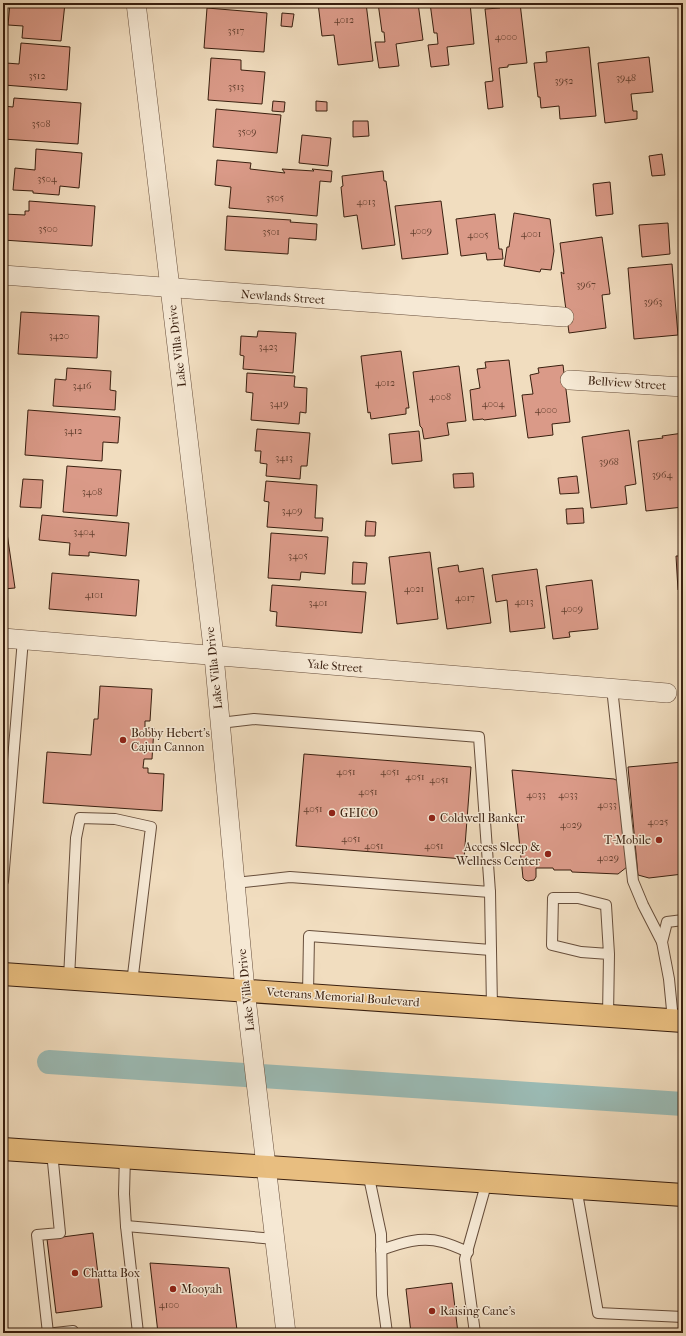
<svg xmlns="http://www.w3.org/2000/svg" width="686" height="1336" font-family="'IM FELL French Canon',serif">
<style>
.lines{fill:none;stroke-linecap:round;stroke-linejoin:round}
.canal{stroke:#9bbbb5;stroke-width:24}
.building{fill:#da9a88;stroke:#391f0f}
.service-casing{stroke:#674e3b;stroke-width:12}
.minor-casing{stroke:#674e3b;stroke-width:20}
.primary-casing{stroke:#391f0f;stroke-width:24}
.service{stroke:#f6e9d5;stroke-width:10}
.minor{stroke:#f6e9d5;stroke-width:19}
.primary{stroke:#e8be80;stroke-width:22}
.poi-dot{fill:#8f2418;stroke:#f6e9d5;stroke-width:1.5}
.labels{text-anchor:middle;stroke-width:3;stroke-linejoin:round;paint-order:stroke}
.number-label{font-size:10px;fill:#613e2d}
.street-label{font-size:12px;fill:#391f0f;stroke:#f6e9d5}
.poi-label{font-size:12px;fill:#391f0f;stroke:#f6e9d5;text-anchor:start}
</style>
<rect width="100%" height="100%" fill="#f1ddbf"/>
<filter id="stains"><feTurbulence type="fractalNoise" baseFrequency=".005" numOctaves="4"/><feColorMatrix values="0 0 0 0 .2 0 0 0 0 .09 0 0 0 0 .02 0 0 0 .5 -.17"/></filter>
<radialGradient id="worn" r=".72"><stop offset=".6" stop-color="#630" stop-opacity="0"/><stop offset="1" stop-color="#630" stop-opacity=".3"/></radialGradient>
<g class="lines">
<polyline class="canal" points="49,1062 683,1104"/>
</g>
<g class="building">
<polygon points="10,3 65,3 61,41 22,38 23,26 8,25"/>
<polygon points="202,3 255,3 254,7"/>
<polygon points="318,3 366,3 373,61 338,65 334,35 322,36"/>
<polygon points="378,3 418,3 423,40 396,44 399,66 379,68 375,42 385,42 384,32 382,32"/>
<polygon points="430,3 470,3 474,44 447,47 449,65 431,67 428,45 438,44 437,33 434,33"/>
<polygon points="499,3 520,3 527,63 508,65 508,67 499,68 503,107 488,109 485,82 493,81 485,9 500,8"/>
<polygon points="207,8 267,13 264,52 204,48"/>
<polygon points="282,13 294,14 292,27 281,26"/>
<polygon points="21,43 70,47 67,90 4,85 6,63 19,64"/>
<polygon points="589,47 596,116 560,119 559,106 541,108 540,97 538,97 534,63 547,62 546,52"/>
<polygon points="649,57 653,92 631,94 633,111 637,111 637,119 605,123 598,63"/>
<polygon points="211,58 241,60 241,70 265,72 262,104 208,100"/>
<polygon points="14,98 81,103 78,144 3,139 3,106 13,107"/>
<polygon points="273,101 285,102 284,112 272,111"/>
<polygon points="316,101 327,102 327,111 316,111"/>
<polygon points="216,109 281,115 277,153 213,147"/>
<polygon points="353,121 368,121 369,136 353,137"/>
<polygon points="302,135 331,138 328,166 299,163"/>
<polygon points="36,149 82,153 79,188 60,186 59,195 33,193 33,191 13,190 15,168 35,170"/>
<polygon points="662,154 665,175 652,176 649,156"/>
<polygon points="217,160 251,163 250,169 285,173 282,169 314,171 312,169 332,171 331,182 320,181 317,216 229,208 231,187 215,185"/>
<polygon points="383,171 384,181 386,181 395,245 362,249 357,215 344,217 341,187 343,186 342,176"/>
<polygon points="610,182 613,214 596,216 593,184"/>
<polygon points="29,201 95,206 92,246 3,240 3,214 25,215 25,211 29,211"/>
<polygon points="441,201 448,254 402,259 395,206"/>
<polygon points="514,213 550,219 554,251 551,270 541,269 540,272 504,266 507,247 509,247"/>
<polygon points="495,214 499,249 502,249 503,259 487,260 486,253 461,256 456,219"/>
<polygon points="227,216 291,220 290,222 317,224 316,240 289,238 288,254 225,250"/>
<polygon points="668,223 670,254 642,257 639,225"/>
<polygon points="602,237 610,294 602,295 606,328 569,333 561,272 564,274 560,243"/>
<polygon points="672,264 678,335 634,339 628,268"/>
<polygon points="21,312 99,316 97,358 18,354"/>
<polygon points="258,331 296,333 293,373 243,369 244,356 240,355 241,336 257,337"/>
<polygon points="401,351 409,408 406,408 406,414 371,419 370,412 368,413 361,356"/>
<polygon points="509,360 516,416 484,420 483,419 473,420 470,390 480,388 477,369 486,368 485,362"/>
<polygon points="563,365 570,422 552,424 553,435 528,438 522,395 533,394 530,375 539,373 538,368"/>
<polygon points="459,366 466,421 447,423 449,435 424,439 422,428 420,426 413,372"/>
<polygon points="67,368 111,371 110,390 116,391 115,410 53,406 55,379 66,380"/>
<polygon points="247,373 295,376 294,387 307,388 306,413 300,412 299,424 251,420 253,393 246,392"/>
<polygon points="28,410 120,417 118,443 103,442 102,461 25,455"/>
<polygon points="257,429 310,433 307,466 301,466 300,479 266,476 267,464 260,463 261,451 255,451"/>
<polygon points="629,430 636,484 625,486 627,504 591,508 582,437"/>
<polygon points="419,431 422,461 392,464 389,434"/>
<polygon points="683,433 683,507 646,511 638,441 663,438 662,436"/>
<polygon points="67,466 121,470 117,516 63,512"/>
<polygon points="473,473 474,487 454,488 453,474"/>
<polygon points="577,476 579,493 560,494 558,478"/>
<polygon points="23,479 43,480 41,508 20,507"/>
<polygon points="266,481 317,485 315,518 323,518 322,531 267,527 269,502 264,501"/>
<polygon points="583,508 584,523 567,524 566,509"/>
<polygon points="42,515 129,523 126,556 89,552 89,556 69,555 70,543 39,540"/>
<polygon points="366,521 376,522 375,536 365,536"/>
<polygon points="7,533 15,588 3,589 3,534"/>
<polygon points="271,533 328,537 325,574 301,572 300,580 268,578"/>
<polygon points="430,552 438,619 397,624 389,557"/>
<polygon points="676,556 683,556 683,590 678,590"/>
<polygon points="353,562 367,563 365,584 352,584"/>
<polygon points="458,565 459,572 483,568 491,623 447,629 438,568"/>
<polygon points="537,569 545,628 510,632 507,600 496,602 492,575"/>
<polygon points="52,573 139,580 136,616 49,609"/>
<polygon points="592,580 598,629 569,632 570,637 553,639 546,586"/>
<polygon points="272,585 366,592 362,633 276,626 277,612 270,611"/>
<polygon points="100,686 152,689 150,721 145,721 145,728 154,728 152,759 144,759 143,768 148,768 148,773 164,774 162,811 43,803 47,752 91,755 94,719 98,719"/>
<polygon points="304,754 471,767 464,859 296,846"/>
<polygon points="683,762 683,874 649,878 638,875 628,767"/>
<polygon points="512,770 614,779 618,781 627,867 618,874 572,872 571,870 554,870 553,868 536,868 536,877 534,880 528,881 525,880 523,878"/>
<polygon points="93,1233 102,1307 56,1313 47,1239"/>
<polygon points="150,1263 229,1268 237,1330 202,1333 158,1333"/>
<polygon points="452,1283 458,1333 411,1333 406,1289"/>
<polygon points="640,1330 640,1333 610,1333"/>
</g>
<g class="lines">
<defs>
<g id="service">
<polyline points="612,688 633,881 643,905 662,942"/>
<polyline points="220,723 254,719 479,737 490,892 290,877 235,883"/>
<polyline points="3,881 23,639"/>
<polyline points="490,892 492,1008"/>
<polyline points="69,978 76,838 80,818 115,819 151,827 132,983"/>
<polyline points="308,994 309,936 491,950"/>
<polyline points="608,1016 609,954 606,905 578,898 553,898 552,945 581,952 609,954"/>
<polyline points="673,1020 669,979 662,942 667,922 683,920"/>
<polyline points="125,1156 124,1194 126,1226 138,1333"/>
<polyline points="368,1173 381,1234 382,1295 387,1333"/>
<polyline points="576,1187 598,1313 683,1317"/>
<polyline points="126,1226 275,1239"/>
<path d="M 381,1250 C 401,1243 421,1236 442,1242 C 450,1244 459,1248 468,1252"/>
<polyline points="48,1333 37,1235 60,1233 52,1152"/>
<polyline points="55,1333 73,1331 73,1333"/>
<polyline points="475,1333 465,1259 487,1181"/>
</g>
<g id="minor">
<polyline points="136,3 214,656 245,990 286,1333"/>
<polyline points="3,275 564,317"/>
<polyline points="570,380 683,387"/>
<polyline points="3,638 667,693"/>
</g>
<g id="primary">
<polyline points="3,974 683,1021"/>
<polyline points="3,1149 683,1195"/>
</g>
</defs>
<use href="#service" class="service-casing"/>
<use href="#minor" class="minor-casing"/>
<use href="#primary" class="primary-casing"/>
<use href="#service" class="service"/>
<use href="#minor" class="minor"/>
<use href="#primary" class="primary"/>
</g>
<g class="poi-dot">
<circle cx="123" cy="740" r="4"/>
<circle cx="332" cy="813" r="4"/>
<circle cx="432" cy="818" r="4"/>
<circle cx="659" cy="840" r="4"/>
<circle cx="548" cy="854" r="4"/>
<circle cx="75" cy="1273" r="4"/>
<circle cx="173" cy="1289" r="4"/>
<circle cx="432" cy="1311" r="4"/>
</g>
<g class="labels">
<g class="number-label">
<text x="344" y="23">4012</text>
<text x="236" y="34">3517</text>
<text x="506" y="40">4000</text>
<text x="37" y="79">3512</text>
<text x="626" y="81">3948</text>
<text x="564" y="84">3952</text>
<text x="236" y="90">3513</text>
<text x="41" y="127">3508</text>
<text x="247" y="135">3509</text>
<text x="47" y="182">3504</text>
<text x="275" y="201">3505</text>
<text x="366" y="205">4013</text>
<text x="48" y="232">3500</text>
<text x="421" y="234">4009</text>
<text x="271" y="235">3501</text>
<text x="531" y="237">4001</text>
<text x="478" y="238">4005</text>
<text x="586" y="288">3967</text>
<text x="653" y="305">3963</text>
<text x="59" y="339">3420</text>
<text x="268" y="350">3423</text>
<text x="385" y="386">4012</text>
<text x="82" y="389">3416</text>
<text x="440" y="400">4008</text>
<text x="279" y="407">3419</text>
<text x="493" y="407">4004</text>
<text x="546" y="413">4000</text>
<text x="73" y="434">3412</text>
<text x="284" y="461">3413</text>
<text x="609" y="465">3968</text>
<text x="662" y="478">3964</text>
<text x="92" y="495">3408</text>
<text x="292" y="514">3409</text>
<text x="84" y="535">3404</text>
<text x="298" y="559">3405</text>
<text x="414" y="592">4021</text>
<text x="94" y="598">4101</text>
<text x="465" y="601">4017</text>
<text x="524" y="605">4013</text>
<text x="318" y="606">3401</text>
<text x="572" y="612">4009</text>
<text x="346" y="775">4051</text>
<text x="390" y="775">4051</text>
<text x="415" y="780">4051</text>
<text x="439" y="783">4051</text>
<text x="368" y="795">4051</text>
<text x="536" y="798">4033</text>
<text x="568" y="798">4033</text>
<text x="607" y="808">4033</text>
<text x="313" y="812">4051</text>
<text x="658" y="825">4025</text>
<text x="571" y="828">4029</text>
<text x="351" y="842">4051</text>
<text x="374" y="849">4051</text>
<text x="434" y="849">4051</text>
<text x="608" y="861">4029</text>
<text x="169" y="1308">4100</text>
</g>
<g class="street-label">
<text transform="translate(283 297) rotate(4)" y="4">Newlands Street</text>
<text transform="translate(177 346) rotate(-97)" y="4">Lake Villa Drive</text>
<text transform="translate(627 383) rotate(4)" y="4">Bellview Street</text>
<text transform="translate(335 666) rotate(5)" y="4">Yale Street</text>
<text transform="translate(214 668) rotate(-96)" y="4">Lake Villa Drive</text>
<text transform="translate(246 990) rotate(-96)" y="4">Lake Villa Drive</text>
<text transform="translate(343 997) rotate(4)" y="4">Veterans Memorial Boulevard</text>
</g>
<g class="poi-label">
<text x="131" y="737">Bobby Hebert's<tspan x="131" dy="14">Cajun Cannon</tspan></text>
<text x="340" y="817">GEICO</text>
<text x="440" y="822">Coldwell Banker</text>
<text x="651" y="844" text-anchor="end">T-Mobile</text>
<text x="540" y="851" text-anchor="end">Access Sleep &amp;<tspan x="540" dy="14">Wellness Center</tspan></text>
<text x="83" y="1277">Chatta Box</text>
<text x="181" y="1293">Mooyah</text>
<text x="440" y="1315">Raising Cane's</text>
</g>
</g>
<rect width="686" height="1336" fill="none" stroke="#f1ddbf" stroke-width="16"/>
<rect x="4" y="4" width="678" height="1328" fill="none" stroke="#391f0f" stroke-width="2"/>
<rect x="8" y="8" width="670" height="1320" fill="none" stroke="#391f0f"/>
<rect width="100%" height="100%" filter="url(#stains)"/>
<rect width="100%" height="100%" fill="url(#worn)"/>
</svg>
